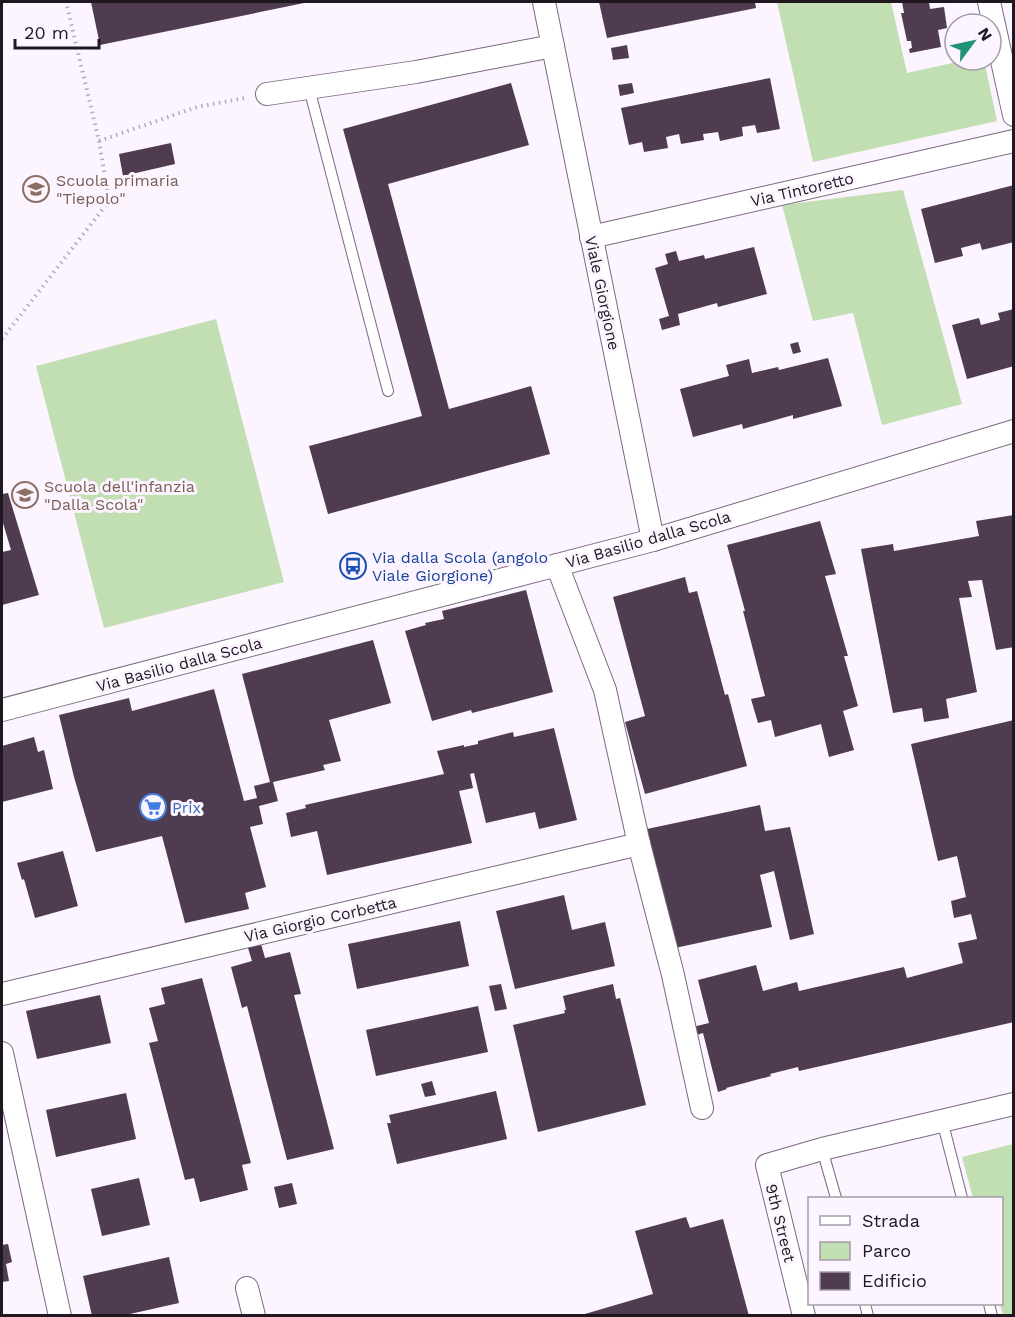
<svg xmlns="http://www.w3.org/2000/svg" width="1015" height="1317" font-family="'Work Sans',sans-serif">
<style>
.green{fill:#c2deb3}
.building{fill:#4f3c50}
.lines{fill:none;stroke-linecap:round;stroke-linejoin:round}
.lane-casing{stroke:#7b6980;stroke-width:12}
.street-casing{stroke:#7b6980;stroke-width:24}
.path{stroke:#b3abb5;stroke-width:4;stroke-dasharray:1.5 4.5;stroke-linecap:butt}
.lane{stroke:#fff;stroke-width:10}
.street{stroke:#fff;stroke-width:22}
.labels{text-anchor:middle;stroke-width:6;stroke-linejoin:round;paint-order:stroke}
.education-label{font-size:16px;fill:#785e54;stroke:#fcf4fe;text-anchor:start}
.street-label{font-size:16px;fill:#1f1821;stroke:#fcf4fe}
.transit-label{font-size:16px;fill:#164399;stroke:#fcf4fe;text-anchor:start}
.shop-label{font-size:16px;fill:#366cbe;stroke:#fcf4fe;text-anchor:start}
</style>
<rect width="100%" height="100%" fill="#fcf4fe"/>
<g class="green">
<polygon points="777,2 891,2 907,73 966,60 984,60 997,121 813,162"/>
<polygon points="903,190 962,404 882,425 853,313 813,321 782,205"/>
<polygon points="216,319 284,582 104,628 36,366"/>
<polygon points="1013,1144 1013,1315 1003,1315 1000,1304 1002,1304 1002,1198 973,1198 962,1157"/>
</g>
<g class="building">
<polygon points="91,2 304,2 304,3 100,45"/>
<polygon points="599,2 755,2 756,8 607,38"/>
<polygon points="902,2 929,2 930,9 944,7 947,28 938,30 941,47 910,53 909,49 912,48 911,41 907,41 901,13 904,13"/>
<polygon points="627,45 629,58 613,60 611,48"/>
<polygon points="770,78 780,129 757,133 755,125 742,127 743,136 720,141 718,132 703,134 704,140 681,144 679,134 666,137 668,148 644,152 642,142 629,145 621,108"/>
<polygon points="511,83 529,145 388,184 449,409 531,386 550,454 328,514 309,446 422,416 343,129"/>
<polygon points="632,83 634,93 620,96 618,85"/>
<polygon points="171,143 175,164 123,176 119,154"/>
<polygon points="1014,185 1014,242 982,250 980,243 961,248 963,256 935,263 921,209"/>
<polygon points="754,247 767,294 718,307 717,303 678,314 680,325 662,330 659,319 669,316 655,268 668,264 665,254 676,251 679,261 704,255 705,259"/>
<polygon points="1014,309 1014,366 967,379 952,325 979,318 981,325 1000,320 998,313"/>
<polygon points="798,342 801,352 793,354 790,344"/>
<polygon points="828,358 842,406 793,419 793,415 743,429 742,424 693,437 680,389 729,376 726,365 749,359 752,373 778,367 779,370"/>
<polygon points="8,493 39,595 2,605 2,552 11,550 3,523 2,523 2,494"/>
<polygon points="1014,515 1014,647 996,650 982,580 968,581 972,597 959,598 977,692 946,699 949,718 924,722 922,708 893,713 861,549 893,544 894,551 979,536 976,521"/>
<polygon points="820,521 836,574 825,576 848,656 844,656 858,706 843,711 854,750 829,757 821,724 775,737 771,720 758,723 751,699 765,696 743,611 745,611 727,545"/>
<polygon points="685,577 689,593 697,591 725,695 728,694 747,766 645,794 625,722 645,716 613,597"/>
<polygon points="526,590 553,692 472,713 471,710 432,721 405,631 426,625 425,623 444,619 442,611"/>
<polygon points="373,640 391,703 329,720 341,761 323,765 325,770 273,782 278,801 259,806 263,824 250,827 266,887 245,893 249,909 185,923 162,836 96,852 74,777 59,715 129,698 132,711 214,689 244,801 257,798 254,786 270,782 242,674"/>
<polygon points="1014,720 1014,1022 799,1071 798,1067 770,1074 771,1076 726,1088 727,1089 718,1092 703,1033 683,1039 681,1030 709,1023 698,980 756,965 763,991 797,982 799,991 904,967 907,978 963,963 958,943 977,939 971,914 954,918 951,901 966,897 957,856 938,861 911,744"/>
<polygon points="554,728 577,820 539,829 535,812 486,823 474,773 470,774 473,788 459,791 472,843 327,875 317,831 291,837 286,813 306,808 305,805 444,774 437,751 464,745 464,747 478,744 478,741 513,732 514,737"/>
<polygon points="34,737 38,752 44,750 53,789 2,802 2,746"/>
<polygon points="760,805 765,831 790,827 814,934 790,940 774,871 760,875 772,927 675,948 647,829"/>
<polygon points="63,851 78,906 35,918 24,879 22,880 17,863"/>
<polygon points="564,895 572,930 605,922 615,966 515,989 496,911"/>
<polygon points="460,921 469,966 357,989 348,944"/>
<polygon points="261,944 265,958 290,952 301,994 294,995 334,1149 287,1160 247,1006 242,1008 231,967 252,961 248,948"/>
<polygon points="202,978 251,1163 242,1165 248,1190 200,1202 194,1178 185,1180 149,1043 158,1041 149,1008 165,1004 161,988"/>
<polygon points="501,984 507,1009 495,1011 489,986"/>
<polygon points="613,984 616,999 620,998 646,1105 538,1132 513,1025 565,1013 564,1010 566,1010 563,996"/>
<polygon points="100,995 111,1043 37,1059 26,1011"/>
<polygon points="478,1006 488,1052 376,1076 366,1030"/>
<polygon points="432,1081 436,1095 425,1097 421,1084"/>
<polygon points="496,1091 507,1139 397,1164 387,1123 391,1123 389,1115"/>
<polygon points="126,1093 136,1139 56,1157 46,1110"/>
<polygon points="139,1178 150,1225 102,1236 91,1189"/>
<polygon points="292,1183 297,1204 279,1208 274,1187"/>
<polygon points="686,1217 690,1228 723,1219 749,1316 578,1316 653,1294 635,1231"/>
<polygon points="8,1244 12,1262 6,1264 9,1281 2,1282 2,1245"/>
<polygon points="169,1257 179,1303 121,1316 92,1316 83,1276"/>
</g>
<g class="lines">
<defs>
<g id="lane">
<polyline points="309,88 388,391"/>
<polyline points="942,1120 962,1198"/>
<polyline points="822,1149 836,1198"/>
<polyline points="865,1304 868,1316"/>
<polyline points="989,1304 992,1316"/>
</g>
<g id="street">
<polyline points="544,2 653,540"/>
<polyline points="989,2 1014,115"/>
<polyline points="267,94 416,72 553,46"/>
<polyline points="591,237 1014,141"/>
<polyline points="557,565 605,690 639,844 673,975 702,1108"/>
<polyline points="2,710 653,540 1014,431"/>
<polyline points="2,994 639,844"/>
<polyline points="2,1053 60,1316"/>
<polyline points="247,1288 254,1316"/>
<polyline points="804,1316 767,1165 822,1149 1014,1104"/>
</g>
</defs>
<use href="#lane" class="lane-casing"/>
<use href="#street" class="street-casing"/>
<g class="path">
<polyline points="99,141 197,107 245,98"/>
<polyline points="2,339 109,201 99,141 66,2"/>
</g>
<use href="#lane" class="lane"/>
<use href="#street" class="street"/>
</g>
<defs>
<symbol id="school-ring" viewBox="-11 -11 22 22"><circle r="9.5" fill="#fcf4fe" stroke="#8d6e63" stroke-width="1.5"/><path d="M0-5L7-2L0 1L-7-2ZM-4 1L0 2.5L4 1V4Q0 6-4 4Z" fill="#8d6e63"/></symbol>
<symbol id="bus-ring" viewBox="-11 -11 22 22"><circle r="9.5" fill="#fcf4fe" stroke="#1a4fb4" stroke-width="1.5"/><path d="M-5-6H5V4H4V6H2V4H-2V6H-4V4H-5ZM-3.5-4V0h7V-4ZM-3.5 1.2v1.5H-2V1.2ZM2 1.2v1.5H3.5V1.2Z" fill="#1a4fb4"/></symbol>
<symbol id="supermarket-ring" viewBox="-11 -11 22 22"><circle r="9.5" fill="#fcf4fe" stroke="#3f7fe0" stroke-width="1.5"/><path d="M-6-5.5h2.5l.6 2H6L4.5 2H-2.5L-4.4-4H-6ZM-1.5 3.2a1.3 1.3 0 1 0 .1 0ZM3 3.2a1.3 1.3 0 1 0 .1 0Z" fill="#3f7fe0"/></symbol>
</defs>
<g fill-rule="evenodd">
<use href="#school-ring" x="21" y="174" width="30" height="30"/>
<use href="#school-ring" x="10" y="480" width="30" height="30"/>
<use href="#bus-ring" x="338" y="551" width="30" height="30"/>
<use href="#supermarket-ring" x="138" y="792" width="30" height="30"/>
</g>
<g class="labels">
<g class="education-label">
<text x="56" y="186">Scuola primaria<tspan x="56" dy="18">"Tiepolo"</tspan></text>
<text x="44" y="492">Scuola dell'infanzia<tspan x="44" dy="18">"Dalla Scola"</tspan></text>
</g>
<g class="street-label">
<text transform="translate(802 189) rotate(-13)" y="6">Via Tintoretto</text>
<text transform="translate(603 293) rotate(78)" y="6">Viale Giorgione</text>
<text transform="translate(648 539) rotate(-16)" y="6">Via Basilio dalla Scola</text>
<text transform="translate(179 664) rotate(-15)" y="6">Via Basilio dalla Scola</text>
<text transform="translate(320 919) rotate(-13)" y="6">Via Giorgio Corbetta</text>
<text transform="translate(781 1223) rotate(76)" y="6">9th Street</text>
</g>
<g class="transit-label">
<text x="372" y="563">Via dalla Scola (angolo<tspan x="372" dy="18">Viale Giorgione)</tspan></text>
</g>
<g class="shop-label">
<text x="172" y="813">Prix</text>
</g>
</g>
<rect width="1015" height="1317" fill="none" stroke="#1f1821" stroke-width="6"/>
<rect x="808" y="1197" width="195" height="108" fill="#fcf4fe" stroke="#a49ca6" stroke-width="1.5"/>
<rect x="820" y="1216" width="30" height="9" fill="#ffffff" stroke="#a49ca6" stroke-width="1.5"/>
<text x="862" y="1227" font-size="18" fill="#1f1821">Strada</text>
<rect x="820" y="1242" width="30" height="18" fill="#c2deb3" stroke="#a49ca6" stroke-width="1.5"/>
<text x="862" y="1257" font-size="18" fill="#1f1821">Parco</text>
<rect x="820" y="1272" width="30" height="18" fill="#4f3c50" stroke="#a49ca6" stroke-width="1.5"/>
<text x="862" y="1287" font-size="18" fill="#1f1821">Edificio</text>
<g transform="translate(973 42) rotate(57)"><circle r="28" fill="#fcf4fe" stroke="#a49ca6" stroke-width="1.5"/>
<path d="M0-4.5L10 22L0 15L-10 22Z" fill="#1f9376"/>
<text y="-9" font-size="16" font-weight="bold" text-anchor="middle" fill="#1f1821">N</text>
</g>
<path d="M15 39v9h84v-9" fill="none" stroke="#1f1821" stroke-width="3"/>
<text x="24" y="39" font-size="18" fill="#1f1821" stroke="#fcf4fe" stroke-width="4.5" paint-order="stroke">20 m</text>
</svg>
